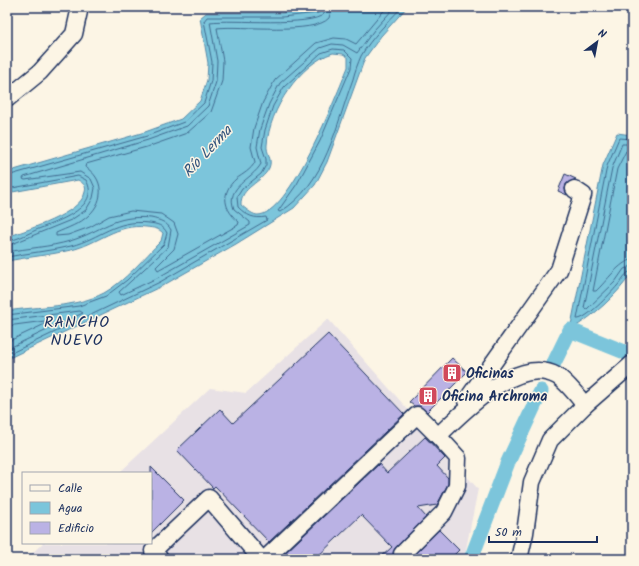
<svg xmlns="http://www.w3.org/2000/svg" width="639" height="566" font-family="Kalam,sans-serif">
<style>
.built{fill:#e8e1e5}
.water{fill:#7bc5db;stroke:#5589a9;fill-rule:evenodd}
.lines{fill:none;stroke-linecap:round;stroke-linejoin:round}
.shore{stroke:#416b90;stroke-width:1}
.canal{stroke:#7bc5db;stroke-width:15}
.building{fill:#bab2e4;stroke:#1b2f5e}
.minor-casing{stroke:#1b2f5e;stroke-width:19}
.minor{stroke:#fcf5e5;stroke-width:16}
.labels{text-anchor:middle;stroke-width:3;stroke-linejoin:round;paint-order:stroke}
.poi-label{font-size:14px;font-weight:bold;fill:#1b2f5e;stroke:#fcf5e5;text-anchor:start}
.water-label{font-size:15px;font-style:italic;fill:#33547d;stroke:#fcf5e5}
.quarter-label{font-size:16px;letter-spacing:1px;fill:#1b2f5e;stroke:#fcf5e5}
</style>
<rect width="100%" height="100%" fill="#fcf5e5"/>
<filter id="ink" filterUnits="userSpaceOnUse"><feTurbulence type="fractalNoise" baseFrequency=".025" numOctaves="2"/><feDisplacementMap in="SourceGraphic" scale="8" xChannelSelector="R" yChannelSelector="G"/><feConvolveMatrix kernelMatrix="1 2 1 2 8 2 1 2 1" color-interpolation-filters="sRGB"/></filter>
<g filter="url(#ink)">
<polygon class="built" points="328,319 478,489 464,559 26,559 43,543 151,543 151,473 119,473 210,388 246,393"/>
<g class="water">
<path d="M 323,7 L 407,7 L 381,36 L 365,58 L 327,162 L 315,185 L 294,208 L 236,244 L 162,286 L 7,359 L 7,311 C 38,306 75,308 104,293 C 124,282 145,257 161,241 L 163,233 C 158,228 154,228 146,227 C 117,223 98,244 71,250 C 50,255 28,257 7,261 L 7,237 C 26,230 81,214 85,192 C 87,186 83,183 78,180 L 7,193 L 7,172 L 145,132 L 181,119 L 200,101 L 207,80 L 208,63 L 200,18 L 206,13 L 282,13 ZM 333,53 L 343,54 L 348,57 L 348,67 C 337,94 289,217 257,215 C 251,214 245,208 241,205 C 240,187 262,183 269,168 C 273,159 266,153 267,145 C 269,110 300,63 333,53 Z"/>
<path d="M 617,133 L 632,135 L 632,273 C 615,297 595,315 570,330 L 603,165 Z"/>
</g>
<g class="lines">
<g class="shore">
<path d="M 332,7 L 329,18 C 314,35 241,25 217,28 L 223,61 L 222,81 L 211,112 L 187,133 L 150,146 L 86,164 L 85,167 C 104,178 105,200 89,215 C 80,224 67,228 56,233 L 56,236 L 68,235 L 90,227 L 109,216 L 131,211 L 161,214 L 174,223 L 178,234 L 174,249 L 156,267 L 158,270 L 238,225 L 239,222 C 224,210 220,193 236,179 C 243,174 251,170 255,162 L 251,147 L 254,128 L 263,102 L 275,80 L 316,43 L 334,38 L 346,39 L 356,44 L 387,7"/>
<path d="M 632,139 L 619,138 L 607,166 L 577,319 C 586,320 610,294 617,286 C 622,281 625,272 632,271"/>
<polyline points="632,144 622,144 612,168 584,308 587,309 615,282 624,269 632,266"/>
<path d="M 632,150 L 626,151 L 617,169 L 593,291 L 596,291 C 606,282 620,261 632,260"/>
<polyline points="7,176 147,136 184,122 204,103 211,81 212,62 204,21 207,17 282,17 318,13 321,11 321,7"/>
<path d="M 7,189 L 78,176 L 86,180 C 102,208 55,222 36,230 C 27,234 17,240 7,241"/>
<path d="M 7,246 L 71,220 L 86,210 L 93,198 L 95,188 L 91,179 L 80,172 L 25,180 L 23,179 L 24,177 L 148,140 L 187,126 L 208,106 L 216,82 L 217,61 L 210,22 C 232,19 311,27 324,14 L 326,7"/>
<path d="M 7,252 C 28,248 50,247 70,241 C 103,231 113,214 151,218 C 160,220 167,222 171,230 L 168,247 L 119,292 L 121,295 L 157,278 L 250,225 L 250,222 L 234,209 C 225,186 252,180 261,164 L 257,147 L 260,129 L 269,104 L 280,83 L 320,48 L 332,44 L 343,45 L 357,53 L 374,30 L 395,7"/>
<path d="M 7,257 C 28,253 50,251 71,246 C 101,238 115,219 149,223 C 157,224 163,225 167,233 L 164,244 L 127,280 L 106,296 L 79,306 L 7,315"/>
<polyline points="7,320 80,311 83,313 7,349"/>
<polyline points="7,326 45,321 47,323 7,342"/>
<path d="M 7,355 L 160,282 L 267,220 L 266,217 C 254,219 247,216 238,207 L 237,197 L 242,189 L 261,174 L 266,165 L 266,159 L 262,147 L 265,130 L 273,106 L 284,87 L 321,53 L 333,49 L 344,50 L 352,58 L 351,68 L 320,141 L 297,184 L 278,211 L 280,212 C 326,184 336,125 353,79 C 355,71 358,63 361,56 C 371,38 388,22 402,7"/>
</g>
<g class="canal">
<polyline points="552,367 570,330 627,353"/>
<polyline points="471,559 508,462 541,391"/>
</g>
</g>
<g class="building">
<polygon points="565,174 576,179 566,184 565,189 567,195 558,191"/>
<polygon points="328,334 404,414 269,542 215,486 213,488 177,450 220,409 233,423"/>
<polygon points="452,358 467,372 427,412 420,406 414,406 409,402"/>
<polygon points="425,437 445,458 437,466 448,478 448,484 437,505 418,508 426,517 395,548 393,552 394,559 379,559 392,547 361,515 315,559 288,559 284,554 379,464 387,473"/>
<polygon points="151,467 184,500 151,533"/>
<polygon points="439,530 459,550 450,559 410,559"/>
</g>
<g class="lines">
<defs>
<g id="minor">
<polyline points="7,99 40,72 74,34 80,7"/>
<polyline points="466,401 559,270 583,195 574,189"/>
<polyline points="402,554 444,512 457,486 458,458 438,436"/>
<polyline points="160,559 153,551 209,498 261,559"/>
<path d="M 265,559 L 417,415 L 438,436 C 463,412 518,354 557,376 C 566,381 578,397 585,405"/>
<polyline points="519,559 525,533 532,482 550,440 585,405 632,364"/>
</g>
</defs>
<use href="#minor" class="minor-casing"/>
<use href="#minor" class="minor"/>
</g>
</g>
<defs>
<symbol id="building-square" viewBox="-11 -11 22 22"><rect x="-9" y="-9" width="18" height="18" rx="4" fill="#d1495b" stroke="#fcf5e5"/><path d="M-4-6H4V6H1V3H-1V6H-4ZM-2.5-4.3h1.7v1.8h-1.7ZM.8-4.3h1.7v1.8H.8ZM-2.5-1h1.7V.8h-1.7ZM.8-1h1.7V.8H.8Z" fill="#fff"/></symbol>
</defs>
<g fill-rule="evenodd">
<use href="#building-square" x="441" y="362" width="22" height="22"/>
<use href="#building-square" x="417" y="385" width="22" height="22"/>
</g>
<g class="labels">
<g class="poi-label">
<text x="466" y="378">Oficinas</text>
<text x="442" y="401">Oficina Archroma</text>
</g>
<g class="water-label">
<text transform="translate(207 151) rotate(-47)" y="5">Río Lerma</text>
</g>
<g class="quarter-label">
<text x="77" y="327">RANCHO<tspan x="77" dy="18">NUEVO</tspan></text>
</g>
</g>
<rect width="639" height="566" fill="none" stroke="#fcf5e5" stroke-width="24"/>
<rect x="12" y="12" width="615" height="542" fill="none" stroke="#1b2f5e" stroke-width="1.5" filter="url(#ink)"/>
<rect x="22" y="472" width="130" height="72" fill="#fcf5e5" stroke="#a2a6af"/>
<rect x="30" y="485" width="20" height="6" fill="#fcf5e5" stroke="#a2a6af"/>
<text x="58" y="492" font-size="12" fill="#1b2f5e">Calle</text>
<rect x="30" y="502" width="20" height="12" fill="#7bc5db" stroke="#a2a6af"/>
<text x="58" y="512" font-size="12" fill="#1b2f5e">Agua</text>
<rect x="30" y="522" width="20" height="12" fill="#bab2e4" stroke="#a2a6af"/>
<text x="58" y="532" font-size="12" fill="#1b2f5e">Edificio</text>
<g transform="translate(597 42) rotate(32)" stroke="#fcf5e5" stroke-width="3" paint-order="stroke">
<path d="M0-3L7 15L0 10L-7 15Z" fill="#1b2f5e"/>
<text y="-6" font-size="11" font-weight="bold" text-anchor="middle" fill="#1b2f5e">N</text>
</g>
<path d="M489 536v6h108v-6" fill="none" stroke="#1b2f5e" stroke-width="2"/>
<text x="495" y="536" font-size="12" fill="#1b2f5e" stroke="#fcf5e5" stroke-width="3" paint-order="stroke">50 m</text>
</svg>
